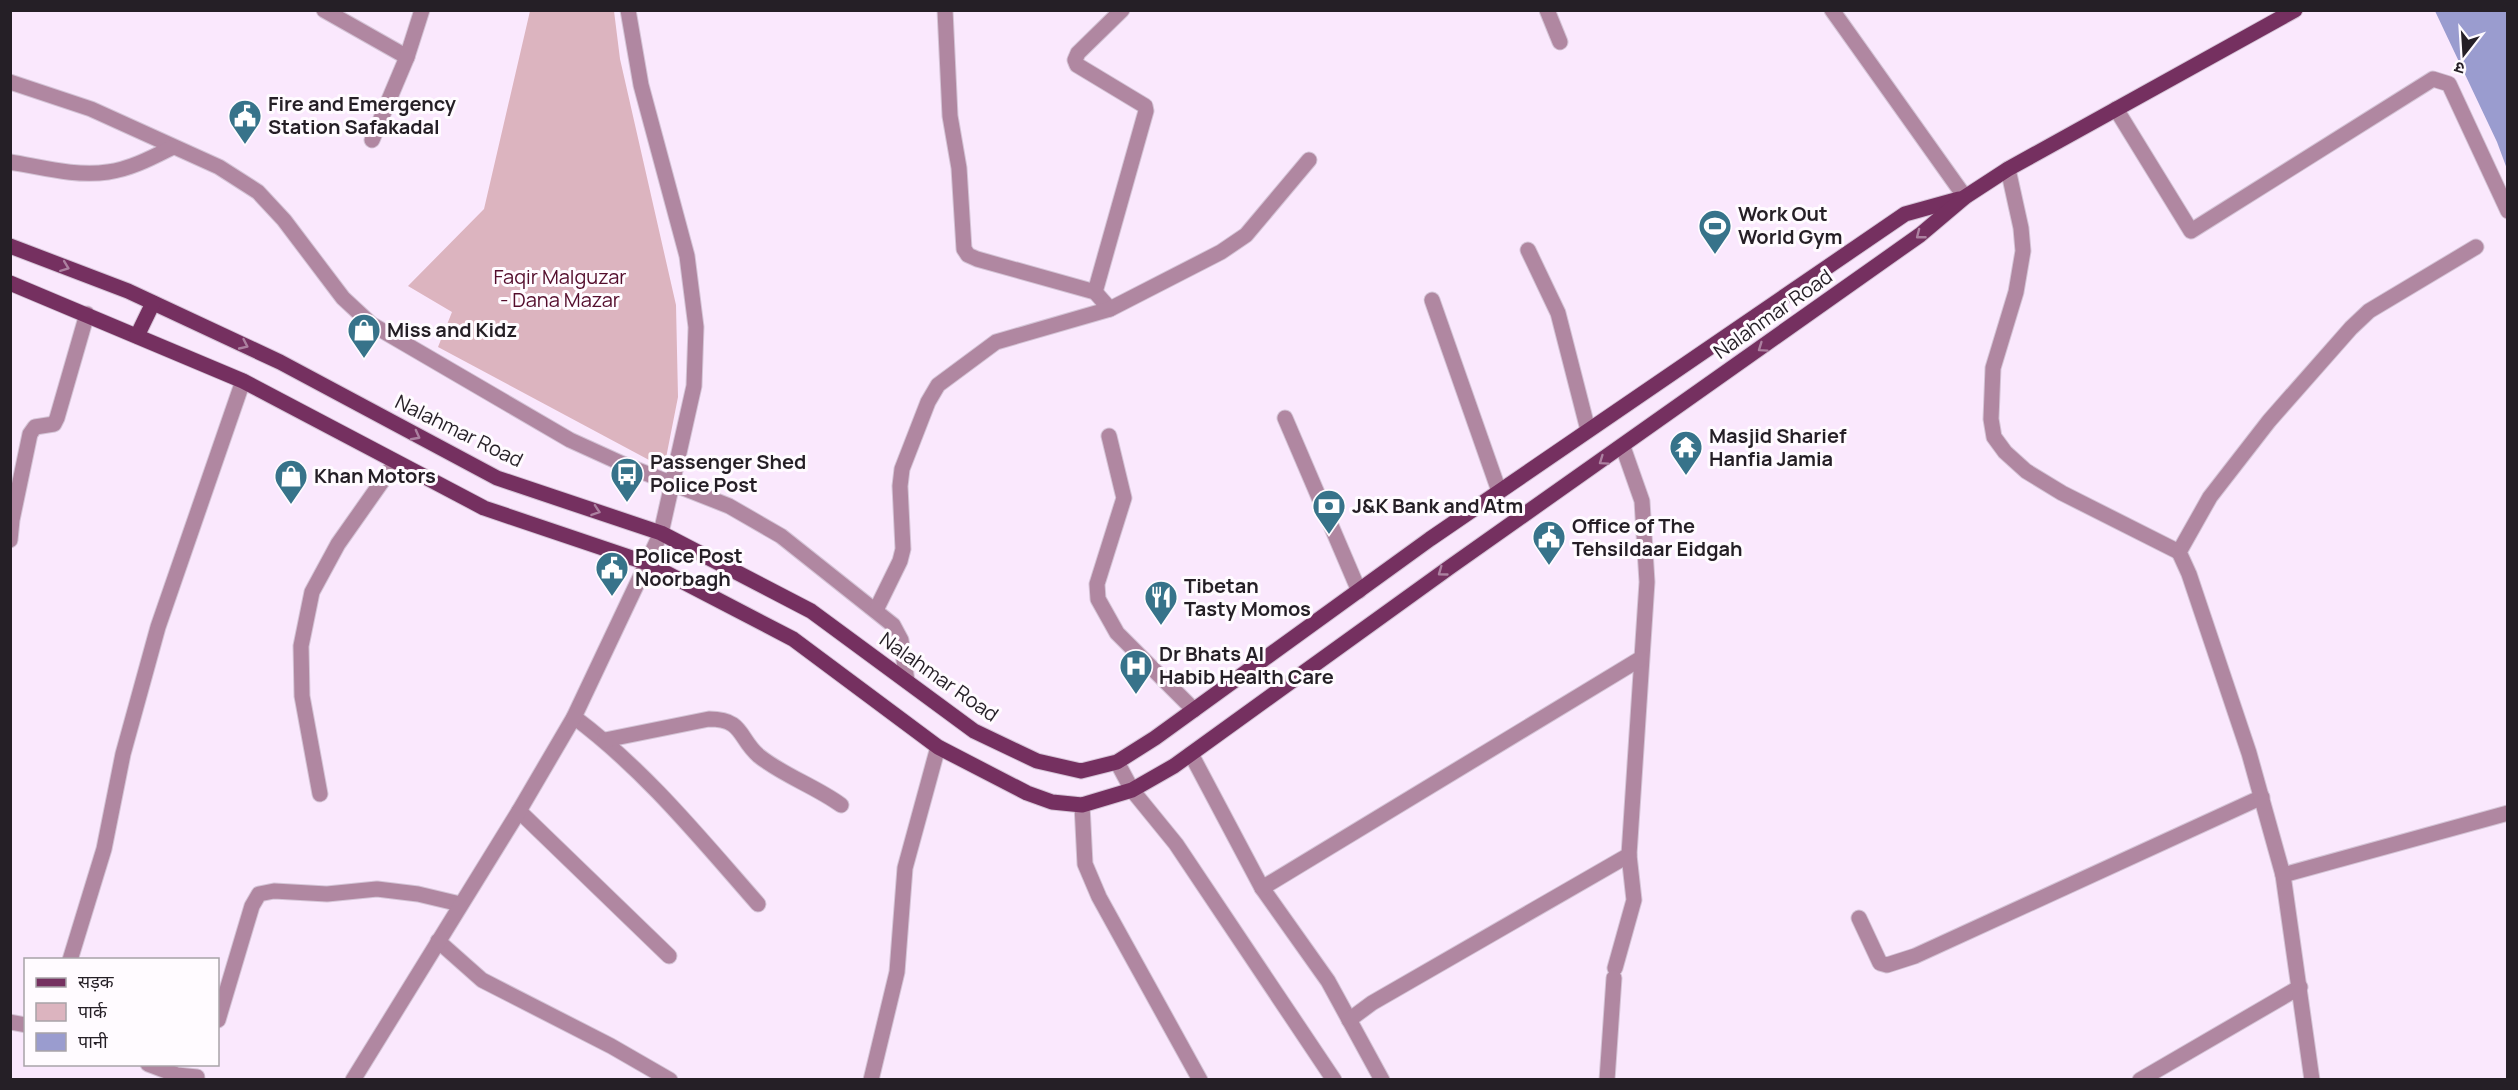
<svg xmlns="http://www.w3.org/2000/svg" width="2518" height="1090" font-family="Manrope,'Noto Sans Devanagari',sans-serif">
<style>
.green{fill:#dcb4bf}
.water{fill:#9a9ccf}
.lines{fill:none;stroke-linecap:round;stroke-linejoin:round}
.minor-casing{stroke:#d4c4d6;stroke-width:17}
.major-casing{stroke:#d4c4d6;stroke-width:17}
.minor{stroke:#b087a1;stroke-width:15}
.major{stroke:#753060;stroke-width:15}
.oneway{stroke:#ac81a0}
.labels{text-anchor:middle;stroke-width:6;stroke-linejoin:round;paint-order:stroke}
.poi-label{font-size:20px;font-weight:bold;fill:#251f26;stroke:#fffbff;text-anchor:start}
.park-label{font-size:20px;fill:#540d2c;stroke:#fffbff}
.street-label{font-size:20px;fill:#251f26;stroke:#fffbff}
</style>
<rect width="100%" height="100%" fill="#fae8fd"/>
<polygon class="green" points="530,11 614,11 620,59 676,305 678,397 664,468 438,347 452,312 408,286 484,209"/>
<polygon class="water" points="2435,11 2507,11 2507,169 2497,142"/>
<g class="lines">
<defs>
<g id="minor">
<polyline points="324,10 407,57"/>
<polyline points="945,10 950,116 959,168 964,249 968,255 977,259 1095,292 1110,309"/>
<polyline points="1547,10 1560,42"/>
<polyline points="1832,10 1965,197"/>
<polyline points="10,82 91,109 219,167 258,192 284,220 343,298 371,324 570,440 625,465 729,506 781,536 893,625 901,640 907,681"/>
<polyline points="2116,109 2191,231 2433,79 2449,84 2508,211"/>
<polyline points="372,140 407,57 422,10"/>
<path d="M 10,162 C 41,167 76,177 108,172 C 131,169 153,157 173,147"/>
<polyline points="2008,169 2021,228 2023,251 2016,292 1993,368 1991,419 1994,437 2005,452 2026,471 2062,493 2179,552"/>
<polyline points="1528,250 1558,313 1588,430"/>
<polyline points="1095,292 1146,111 1145,106 1077,65 1075,60 1078,53 1122,10"/>
<polyline points="1432,300 1499,491"/>
<polyline points="1285,418 1359,591"/>
<polyline points="1109,436 1124,498 1097,584 1098,599 1117,633 1194,710"/>
<polyline points="1623,447 1642,501 1647,582 1629,855"/>
<polyline points="10,540 12,520 30,434 35,427 54,424 57,418 87,314"/>
<polyline points="876,610 900,561 903,549 900,486 902,469 928,402 938,385 996,342 1110,309 1221,252 1246,235 1309,160"/>
<path d="M 574,717 C 645,770 700,838 758,904"/>
<path d="M 605,740 L 709,719 C 744,719 738,738 759,756 C 784,776 815,786 841,805"/>
<polyline points="1191,754 1262,888 1328,981 1382,1080"/>
<polyline points="1117,762 1132,790 1176,844 1334,1080"/>
<polyline points="320,794 302,696 301,646 312,592 338,544 395,463"/>
<polyline points="1082,805 1085,864 1099,897 1200,1080"/>
<polyline points="519,811 669,956"/>
<polyline points="2283,875 2508,813"/>
<polyline points="1262,888 1640,659"/>
<polyline points="1859,918 1880,963 1887,965 1915,956 2262,797"/>
<polyline points="438,941 482,980 611,1046 670,1080"/>
<polyline points="70,960 104,849 123,754 158,627 243,381"/>
<polyline points="218,1020 252,906 259,894 274,891 327,894 377,889 418,894 460,904"/>
<polyline points="1349,1020 1372,1003 1629,855 1634,900 1615,968"/>
<polyline points="10,1022 26,1025"/>
<polyline points="148,1064 177,1075 197,1077"/>
<polyline points="353,1080 519,811 574,717 661,533 694,386 696,327 687,256 641,85 628,10"/>
<polyline points="871,1080 897,972 905,868 938,747"/>
<polyline points="1607,1080 1614,978"/>
<polyline points="2140,1080 2300,987"/>
<polyline points="2312,1080 2283,875 2249,753 2189,574 2179,552 2210,497 2269,421 2351,328 2369,311 2476,247"/>
</g>
<g id="major">
<polyline points="10,246 128,291 280,362 497,478 661,533 811,611 974,731 1037,761 1081,771 1117,762 1155,738 1430,539 1905,214 1959,199"/>
<polyline points="10,283 243,381 484,508 647,563 793,639 938,747 1027,793 1052,802 1082,805 1132,790 1174,766 1450,567 1920,235 1965,197 2008,169 2295,10"/>
<polyline points="137,336 153,303"/>
</g>
</defs>
<use href="#minor" class="minor-casing"/>
<use href="#major" class="major-casing"/>
<use href="#minor" class="minor"/>
<use href="#major" class="major"/>
</g>
<defs><path id="oneway-chevron" d="M-2-3.5L2.5 0L-2 3.5" fill="none" stroke-width="1.6" stroke-linecap="round" stroke-linejoin="round" transform="scale(1.5)"/></defs>
<g class="oneway">
<use href="#oneway-chevron" transform="translate(1920 235) rotate(142)"/>
<use href="#oneway-chevron" transform="translate(65 267) rotate(21)"/>
<use href="#oneway-chevron" transform="translate(244 345) rotate(25)"/>
<use href="#oneway-chevron" transform="translate(1762 348) rotate(145)"/>
<use href="#oneway-chevron" transform="translate(416 436) rotate(28)"/>
<use href="#oneway-chevron" transform="translate(1603 461) rotate(145)"/>
<use href="#oneway-chevron" transform="translate(596 511) rotate(19)"/>
<use href="#oneway-chevron" transform="translate(1442 572) rotate(144)"/>
</g>
<defs>
<symbol id="civic-pin" viewBox="-11 -11 22 30"><path d="M0 17L-7.5 6A9.5 9.5 0 1 1 7.5 6Z" fill="#37738a" stroke="#fffbff"/><path d="M-.6-6.5H3V-4.5H.6V-3L4-1V1h2V6H-6V1h2V-1L-.6-3ZM-1.2 2.5V6h2.4V2.5Z" fill="#fff"/></symbol>
<symbol id="stadium-pin" viewBox="-11 -11 22 30"><path d="M0 17L-7.5 6A9.5 9.5 0 1 1 7.5 6Z" fill="#37738a" stroke="#fffbff"/><path d="M0-5a6.5 5 0 1 0 0 10a6.5 5 0 1 0 0-10ZM-3.5-1.8h7v3.6h-7Z" fill="#fff"/></symbol>
<symbol id="shop-pin" viewBox="-11 -11 22 30"><path d="M0 17L-7.5 6A9.5 9.5 0 1 1 7.5 6Z" fill="#37738a" stroke="#fffbff"/><path d="M-5-2.5h2.3a2.7 3.5 0 0 1 5.4 0H5L5.5 6h-11ZM-1.5-2.5h3a1.5 2.3 0 0 0-3 0Z" fill="#fff"/></symbol>
<symbol id="temple-pin" viewBox="-11 -11 22 30"><path d="M0 17L-7.5 6A9.5 9.5 0 1 1 7.5 6Z" fill="#37738a" stroke="#fffbff"/><path d="M0-6L5-2H3V0L6.5 2.5H4V6H1.5V3h-3V6H-4V2.5H-6.5L-3 0V-2H-5Z" fill="#fff"/></symbol>
<symbol id="bus-pin" viewBox="-11 -11 22 30"><path d="M0 17L-7.5 6A9.5 9.5 0 1 1 7.5 6Z" fill="#37738a" stroke="#fffbff"/><path d="M-5-6H5V4H4V6H2V4H-2V6H-4V4H-5ZM-3.5-4V0h7V-4ZM-3.5 1.2v1.5H-2V1.2ZM2 1.2v1.5H3.5V1.2Z" fill="#fff"/></symbol>
<symbol id="bank-pin" viewBox="-11 -11 22 30"><path d="M0 17L-7.5 6A9.5 9.5 0 1 1 7.5 6Z" fill="#37738a" stroke="#fffbff"/><path d="M-6-4H6V4H-6ZM0-2.3a2.3 2.3 0 1 0 0 4.6a2.3 2.3 0 1 0 0-4.6Z" fill="#fff"/></symbol>
<symbol id="restaurant-pin" viewBox="-11 -11 22 30"><path d="M0 17L-7.5 6A9.5 9.5 0 1 1 7.5 6Z" fill="#37738a" stroke="#fffbff"/><path d="M-5-6h1v4h1v-4h1v4h1v-4h1v5L-1.5 .5V6h-2V.5L-5-1ZM5-6V6H3V1.5H1.5Q1.5-4 5-6Z" fill="#fff"/></symbol>
<symbol id="hospital-pin" viewBox="-11 -11 22 30"><path d="M0 17L-7.5 6A9.5 9.5 0 1 1 7.5 6Z" fill="#37738a" stroke="#fffbff"/><path d="M-5-5h3v3.5h4V-5h3V5h-3V1.5h-4V5h-3Z" fill="#fff"/></symbol>
</defs>
<g fill-rule="evenodd">
<use href="#civic-pin" x="226" y="97" width="38" height="52"/>
<use href="#stadium-pin" x="1696" y="207" width="38" height="52"/>
<use href="#shop-pin" x="345" y="311" width="38" height="52"/>
<use href="#temple-pin" x="1667" y="428" width="38" height="52"/>
<use href="#bus-pin" x="608" y="455" width="38" height="52"/>
<use href="#shop-pin" x="272" y="457" width="38" height="52"/>
<use href="#bank-pin" x="1310" y="487" width="38" height="52"/>
<use href="#civic-pin" x="1530" y="518" width="38" height="52"/>
<use href="#civic-pin" x="593" y="549" width="38" height="52"/>
<use href="#restaurant-pin" x="1142" y="578" width="38" height="52"/>
<use href="#hospital-pin" x="1117" y="647" width="38" height="52"/>
</g>
<g class="labels">
<g class="poi-label">
<text x="268" y="111">Fire and Emergency<tspan x="268" dy="23">Station Safakadal</tspan></text>
<text x="1738" y="221">Work Out<tspan x="1738" dy="23">World Gym</tspan></text>
<text x="387" y="337">Miss and Kidz</text>
<text x="1709" y="443">Masjid Sharief<tspan x="1709" dy="23">Hanfia Jamia</tspan></text>
<text x="650" y="469">Passenger Shed<tspan x="650" dy="23">Police Post</tspan></text>
<text x="314" y="483">Khan Motors</text>
<text x="1352" y="513">J&amp;K Bank and Atm</text>
<text x="1572" y="533">Office of The<tspan x="1572" dy="23">Tehsildaar Eidgah</tspan></text>
<text x="635" y="563">Police Post<tspan x="635" dy="23">Noorbagh</tspan></text>
<text x="1184" y="593">Tibetan<tspan x="1184" dy="23">Tasty Momos</tspan></text>
<text x="1159" y="661">Dr Bhats Al<tspan x="1159" dy="23">Habib Health Care</tspan></text>
</g>
<g class="park-label">
<text x="560" y="284">Faqir Malguzar<tspan x="560" dy="23">- Dana Mazar</tspan></text>
</g>
<g class="street-label">
<text transform="translate(1773 314) rotate(-35)" y="7">Nalahmar Road</text>
<text transform="translate(459 431) rotate(26)" y="7">Nalahmar Road</text>
<text transform="translate(939 677) rotate(35)" y="7">Nalahmar Road</text>
</g>
</g>
<rect width="2518" height="1090" fill="none" stroke="#251f26" stroke-width="24"/>
<rect x="24" y="958" width="195" height="108" fill="#fffbff" stroke="#a8a3a8" stroke-width="1.5"/>
<rect x="36" y="978" width="30" height="9" fill="#753060" stroke="#a8a3a8" stroke-width="1.5"/>
<text x="78" y="988" font-size="18" fill="#251f26">सड़क</text>
<rect x="36" y="1003" width="30" height="18" fill="#dcb4bf" stroke="#a8a3a8" stroke-width="1.5"/>
<text x="78" y="1018" font-size="18" fill="#251f26">पार्क</text>
<rect x="36" y="1033" width="30" height="18" fill="#9a9ccf" stroke="#a8a3a8" stroke-width="1.5"/>
<text x="78" y="1048" font-size="18" fill="#251f26">पानी</text>
<g transform="translate(2464 54) rotate(197)" stroke="#fffbff" stroke-width="4.5" paint-order="stroke">
<path d="M0-4.5L10 22L0 15L-10 22Z" fill="#251f26"/>
<text y="-9" font-size="16" font-weight="bold" text-anchor="middle" fill="#251f26">उ</text>
</g>
</svg>
